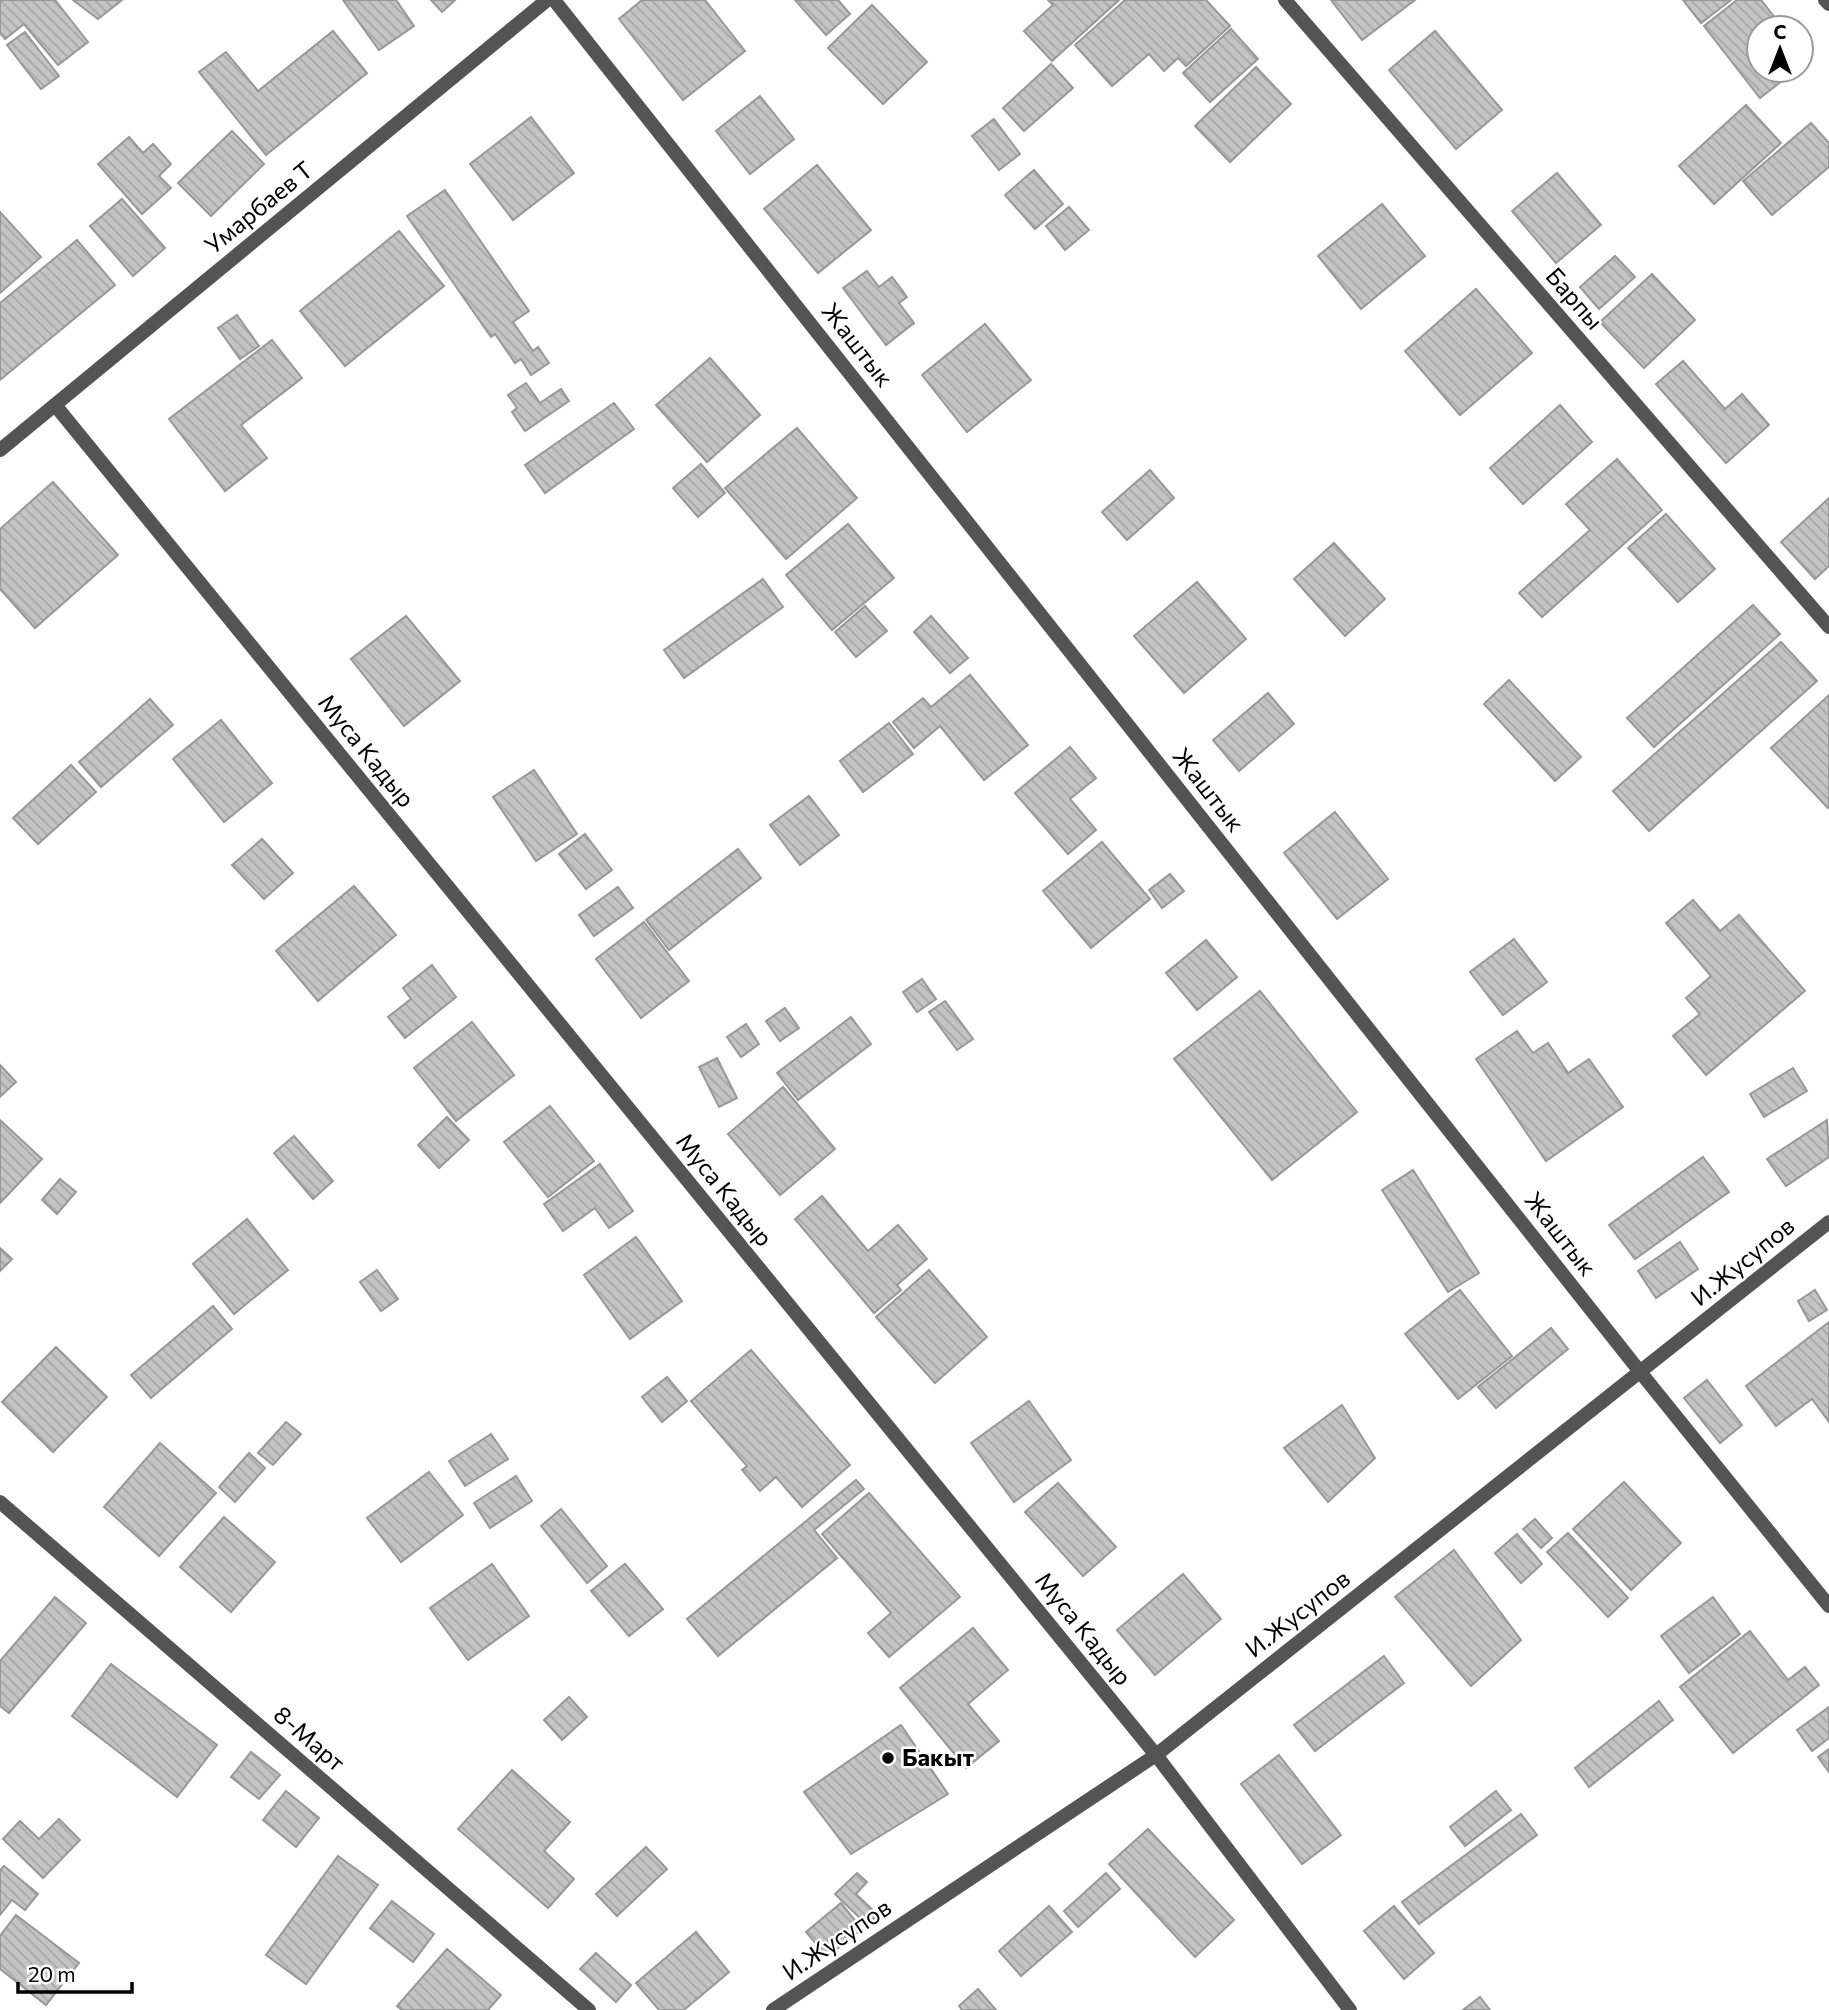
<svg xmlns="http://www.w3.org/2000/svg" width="1829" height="2010" font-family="Commissioner,sans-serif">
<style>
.building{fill:url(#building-back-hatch);stroke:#989898;stroke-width:2}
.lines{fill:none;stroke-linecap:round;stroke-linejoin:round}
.minor{stroke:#545454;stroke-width:14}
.tertiary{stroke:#545454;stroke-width:14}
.poi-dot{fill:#000;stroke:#fff;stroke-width:2.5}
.labels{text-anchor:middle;stroke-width:5;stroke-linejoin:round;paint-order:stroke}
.street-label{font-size:24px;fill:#000;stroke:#fff}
.poi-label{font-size:24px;font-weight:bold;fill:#000;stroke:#fff;text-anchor:start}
</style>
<defs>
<pattern id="building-back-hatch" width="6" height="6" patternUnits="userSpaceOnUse" patternTransform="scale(1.75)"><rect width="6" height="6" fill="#c4c4c4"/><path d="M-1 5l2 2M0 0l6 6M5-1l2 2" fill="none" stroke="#a7a7a7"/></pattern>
</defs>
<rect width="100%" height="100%" fill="#fff"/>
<g class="building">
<polygon points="0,0 55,0 88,42 58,65 24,24 5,39 0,33"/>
<polygon points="73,0 122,0 98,19"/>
<polygon points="343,0 396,0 414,26 379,50"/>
<polygon points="431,0 455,0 442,12"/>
<polygon points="642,0 705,0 745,51 683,100 619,19"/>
<polygon points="795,0 838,0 850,14 826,35"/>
<polygon points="1048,0 1119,0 1052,61 1024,31 1053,5"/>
<polygon points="1125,0 1206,0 1230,26 1186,66 1178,58 1164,71 1149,54 1112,86 1075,45"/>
<polygon points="1331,0 1415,0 1362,40"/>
<polygon points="1683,0 1731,0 1701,23"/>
<polygon points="1737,0 1761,0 1783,28 1759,28 1759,70 1796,70 1760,98 1704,26"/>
<polygon points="872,5 927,62 883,104 828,48"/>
<polygon points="1231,29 1258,59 1210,102 1183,73"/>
<polygon points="333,31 367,73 266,155 199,72 226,52 258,91"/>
<polygon points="1435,31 1502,110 1456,149 1389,70"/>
<polygon points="25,32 59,76 41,89 7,45"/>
<polygon points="1051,64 1073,88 1024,131 1003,108"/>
<polygon points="1256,67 1291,104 1230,162 1195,126"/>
<polygon points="760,96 794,139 750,174 716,131"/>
<polygon points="1746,105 1781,143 1714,204 1679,166"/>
<polygon points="531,117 574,173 513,220 470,164"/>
<polygon points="994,119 1020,154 999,170 972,136"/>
<polygon points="1811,123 1829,143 1829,167 1772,215 1743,181"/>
<polygon points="232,131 264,164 211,216 178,183"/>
<polygon points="129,137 143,153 153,144 171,164 159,176 171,188 142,214 98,164"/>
<polygon points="817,165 871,230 818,273 764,209"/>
<polygon points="1034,170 1063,204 1035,229 1005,195"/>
<polygon points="1557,173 1601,225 1556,263 1512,211"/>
<polygon points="445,190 529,311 513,322 533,351 538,347 549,363 531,375 521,359 515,363 495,334 491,337 407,216"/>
<polygon points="122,199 165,248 133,276 90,226"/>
<polygon points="1382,204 1425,256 1361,309 1318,256"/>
<polygon points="1069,207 1089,230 1065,250 1046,226"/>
<polygon points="0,212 41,257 0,293"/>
<polygon points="399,231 444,286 345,366 300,311"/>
<polygon points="77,240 115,285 0,380 0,303"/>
<polygon points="1615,256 1635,277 1599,309 1580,287"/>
<polygon points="867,271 879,287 892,277 907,297 899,303 914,323 886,345 843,288"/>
<polygon points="1652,274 1695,320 1644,368 1600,322"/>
<polygon points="1476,289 1532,353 1460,415 1405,351"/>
<polygon points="237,315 259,346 240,359 218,328"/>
<polygon points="985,324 1031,380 967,432 922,375"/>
<polygon points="272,340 302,378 241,425 267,458 225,491 169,419"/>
<polygon points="710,358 760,415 707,462 656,405"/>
<polygon points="1683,361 1725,409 1742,394 1769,425 1726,463 1656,384"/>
<polygon points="526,383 540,403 561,389 569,401 525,431 512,412 517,408 508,395"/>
<polygon points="614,403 634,429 545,493 525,465"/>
<polygon points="1560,405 1592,442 1523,504 1490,468"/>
<polygon points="797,428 857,498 786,559 725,488"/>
<polygon points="1617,459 1662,510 1542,617 1519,593 1590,530 1566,504"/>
<polygon points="701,464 725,493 698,517 673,488"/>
<polygon points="1150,470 1174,498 1127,540 1102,512"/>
<polygon points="53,482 118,555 35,628 0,589 0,529"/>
<polygon points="1829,498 1829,566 1815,579 1781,542"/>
<polygon points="1666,514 1715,569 1678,602 1628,548"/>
<polygon points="848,524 894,578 832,630 786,575"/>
<polygon points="1334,543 1385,599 1345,636 1294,579"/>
<polygon points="763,579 783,607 684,678 664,650"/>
<polygon points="1197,582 1246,639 1184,693 1134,636"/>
<polygon points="1753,605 1780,634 1654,747 1627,718"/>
<polygon points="865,606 887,631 856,657 835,632"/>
<polygon points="406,616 460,681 404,726 351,659"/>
<polygon points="931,616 968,658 950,673 914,632"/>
<polygon points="1781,642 1817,681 1649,831 1613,791"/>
<polygon points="970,675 1028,745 984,780 940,726 914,748 893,722 923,698 931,707"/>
<polygon points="1509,680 1581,757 1555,781 1484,704"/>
<polygon points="1268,693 1294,724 1239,771 1213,740"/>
<polygon points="1829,695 1829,807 1828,808 1771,748"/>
<polygon points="150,699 173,725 101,787 79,762"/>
<polygon points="221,720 272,783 224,822 173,759"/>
<polygon points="889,723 913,754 863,792 840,761"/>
<polygon points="1070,747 1096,778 1070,799 1096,830 1068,854 1015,793"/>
<polygon points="71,765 96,792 38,844 13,818"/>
<polygon points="534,770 577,834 536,861 493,797"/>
<polygon points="809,796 839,835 800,865 770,825"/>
<polygon points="1335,812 1388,879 1337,919 1284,853"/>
<polygon points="585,834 612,870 586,889 559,854"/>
<polygon points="262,839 293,873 264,899 232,865"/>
<polygon points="1102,842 1150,899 1091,948 1043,891"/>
<polygon points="738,849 761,878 669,950 646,920"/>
<polygon points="1170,874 1184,891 1162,908 1149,890"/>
<polygon points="354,886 396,935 318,1001 276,951"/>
<polygon points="618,887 633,908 594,936 579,915"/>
<polygon points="1693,900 1720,931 1739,915 1805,991 1706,1075 1673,1036 1700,1014 1686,998 1711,976 1666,923"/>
<polygon points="644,922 689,981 641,1018 596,959"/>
<polygon points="1514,939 1547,982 1503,1015 1470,972"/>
<polygon points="1206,940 1237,977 1197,1010 1166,973"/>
<polygon points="432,965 456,997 405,1038 388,1017 411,999 403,988"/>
<polygon points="922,979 936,999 917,1012 903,992"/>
<polygon points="1260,991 1357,1112 1272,1180 1174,1059"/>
<polygon points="945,1001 973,1039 957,1050 929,1012"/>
<polygon points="785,1008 799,1028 780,1041 766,1021"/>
<polygon points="851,1017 871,1044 798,1100 777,1073"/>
<polygon points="472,1022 514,1075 456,1121 414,1068"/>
<polygon points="746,1024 759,1044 741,1057 727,1037"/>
<polygon points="1517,1031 1533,1053 1548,1043 1568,1073 1589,1059 1623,1107 1546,1161 1476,1059"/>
<polygon points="717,1058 737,1098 719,1107 699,1067"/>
<polygon points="0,1065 16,1082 0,1097"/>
<polygon points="1793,1068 1807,1091 1764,1117 1750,1094"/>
<polygon points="783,1087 835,1149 780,1195 728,1134"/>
<polygon points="550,1106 594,1161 548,1197 504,1142"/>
<polygon points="447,1117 469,1140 439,1168 418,1145"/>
<polygon points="0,1120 42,1159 0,1203"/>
<polygon points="1827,1120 1829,1157 1786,1186 1767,1159"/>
<polygon points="294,1136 333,1181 313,1199 274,1153"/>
<polygon points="1703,1157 1729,1192 1635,1259 1609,1225"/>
<polygon points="600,1164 633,1211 609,1228 595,1208 563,1231 544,1204"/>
<polygon points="1413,1170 1479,1273 1448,1292 1382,1190"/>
<polygon points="60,1179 76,1192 57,1214 42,1200"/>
<polygon points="822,1196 868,1251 898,1225 927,1259 897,1285 901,1290 874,1313 795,1219"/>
<polygon points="247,1219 288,1270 234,1314 193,1264"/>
<polygon points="636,1237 682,1301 630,1339 584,1275"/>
<polygon points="1680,1242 1698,1269 1656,1298 1638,1271"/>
<polygon points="0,1248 12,1259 0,1271"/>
<polygon points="377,1270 398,1299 381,1311 360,1282"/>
<polygon points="929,1270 987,1337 935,1383 876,1317"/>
<polygon points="1460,1290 1512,1356 1458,1399 1405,1334"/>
<polygon points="1815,1290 1827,1310 1809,1321 1798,1301"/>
<polygon points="213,1306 232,1329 151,1398 131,1375"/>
<polygon points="1829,1322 1829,1422 1812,1399 1776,1426 1746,1386"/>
<polygon points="1551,1328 1568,1349 1496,1408 1478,1387"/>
<polygon points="56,1347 107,1397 53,1452 2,1402"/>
<polygon points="751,1350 850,1465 802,1507 776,1477 760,1491 742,1470 747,1466 691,1401"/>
<polygon points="667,1377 687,1401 662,1422 642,1397"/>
<polygon points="1707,1380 1742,1425 1720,1443 1684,1398"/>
<polygon points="1029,1401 1071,1460 1014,1502 971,1443"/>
<polygon points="1342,1405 1375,1458 1328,1502 1284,1448"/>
<polygon points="286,1422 301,1434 273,1465 258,1453"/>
<polygon points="491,1434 508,1459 465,1486 449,1461"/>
<polygon points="160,1443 216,1493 159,1556 104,1507"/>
<polygon points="249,1453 265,1468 235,1502 219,1487"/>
<polygon points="429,1472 463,1515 401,1562 367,1518"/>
<polygon points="516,1476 532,1501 490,1528 474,1503"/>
<polygon points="856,1480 864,1489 814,1530 837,1558 718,1656 687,1619"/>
<polygon points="1624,1482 1681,1543 1631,1590 1573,1529"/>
<polygon points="1058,1483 1116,1547 1083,1576 1025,1512"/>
<polygon points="869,1493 960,1597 889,1657 868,1633 891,1613 822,1534"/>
<polygon points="561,1509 607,1566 587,1583 541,1526"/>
<polygon points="224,1517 275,1562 231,1612 180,1567"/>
<polygon points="1535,1519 1552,1538 1541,1548 1523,1529"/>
<polygon points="1568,1533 1628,1598 1608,1617 1547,1552"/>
<polygon points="1517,1534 1542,1564 1521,1583 1495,1553"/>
<polygon points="1454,1550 1521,1640 1471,1686 1395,1597"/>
<polygon points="492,1564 529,1616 468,1660 430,1608"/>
<polygon points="625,1564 663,1609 629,1636 591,1591"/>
<polygon points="1183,1574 1221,1619 1155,1675 1117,1630"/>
<polygon points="55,1597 86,1623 9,1713 0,1706 0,1661"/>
<polygon points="1713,1597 1740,1634 1689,1673 1661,1636"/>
<polygon points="973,1628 1008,1670 968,1704 999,1741 966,1768 900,1688"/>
<polygon points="1750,1631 1788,1680 1805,1667 1819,1685 1733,1753 1680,1687"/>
<polygon points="1384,1656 1404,1683 1315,1751 1294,1725"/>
<polygon points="111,1664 217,1745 177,1797 72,1716"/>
<polygon points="569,1697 587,1717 562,1740 544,1720"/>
<polygon points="1659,1701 1673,1720 1589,1787 1575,1768"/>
<polygon points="1829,1707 1829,1738 1812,1751 1797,1730"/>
<polygon points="901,1725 948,1794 851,1854 804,1792"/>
<polygon points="1829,1749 1829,1772 1818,1757"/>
<polygon points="251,1752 280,1775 259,1799 231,1777"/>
<polygon points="1279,1755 1341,1835 1302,1864 1241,1784"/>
<polygon points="512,1770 570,1822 544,1851 574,1879 548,1908 458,1829"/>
<polygon points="286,1791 319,1818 296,1847 263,1820"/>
<polygon points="1496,1791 1511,1810 1465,1846 1450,1827"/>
<polygon points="1521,1814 1537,1835 1419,1924 1402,1902"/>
<polygon points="59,1819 80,1840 43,1878 3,1839 20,1821 39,1839"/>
<polygon points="1148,1829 1234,1920 1195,1957 1109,1864"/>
<polygon points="646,1847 667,1869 617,1916 596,1894"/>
<polygon points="338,1856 378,1885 306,1984 266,1955"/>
<polygon points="4,1866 38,1894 25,1910 12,1900 0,1915 0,1870"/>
<polygon points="857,1873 867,1882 856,1894 878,1915 867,1925 835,1894"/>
<polygon points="1106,1873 1120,1889 1078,1927 1064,1911"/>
<polygon points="392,1901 434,1934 413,1962 370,1928"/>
<polygon points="841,1903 862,1929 827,1957 806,1932"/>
<polygon points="1049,1906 1072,1932 1021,1976 999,1951"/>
<polygon points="1394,1906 1434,1953 1404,1979 1364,1931"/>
<polygon points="16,1915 79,1963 46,2005 0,1969 0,1936"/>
<polygon points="696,1932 729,1972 684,2010 659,2010 636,1983"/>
<polygon points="447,1949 501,1995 488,2010 402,2010 397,2006"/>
<polygon points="596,1953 631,1985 616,2002 580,1969"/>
<polygon points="978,1989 996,2010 962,2010 959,2006"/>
<polygon points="1480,1997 1490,2010 1463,2010"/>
</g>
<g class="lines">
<g class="minor">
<polyline points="554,0 1641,1373 1829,1606"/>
<polyline points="1285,0 1829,627"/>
<polyline points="55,405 1156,1755 1350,2010"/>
<polyline points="0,450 547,0"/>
<polyline points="0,1502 589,2010"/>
</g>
<g class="tertiary">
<polyline points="1825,0 1829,4"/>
<polyline points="773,2010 1156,1755 1829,1222"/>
</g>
</g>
<circle class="poi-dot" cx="888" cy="1758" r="7"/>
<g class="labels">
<g class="street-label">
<text transform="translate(259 208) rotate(-39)" y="8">Умарбаев Т</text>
<text transform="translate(1574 299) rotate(49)" y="8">Барпы</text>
<text transform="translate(857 345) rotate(52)" y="8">Жаштык</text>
<text transform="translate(366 751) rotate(51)" y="8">Муса Кадыр</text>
<text transform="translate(1208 790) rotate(52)" y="8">Жаштык</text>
<text transform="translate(724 1190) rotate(51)" y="8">Муса Кадыр</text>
<text transform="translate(1560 1234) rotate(52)" y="8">Жаштык</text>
<text transform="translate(1743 1262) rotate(-39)" y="8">И.Жусупов</text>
<text transform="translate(1298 1614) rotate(-38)" y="8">И.Жусупов</text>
<text transform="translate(1083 1629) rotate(51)" y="8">Муса Кадыр</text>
<text transform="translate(309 1739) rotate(41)" y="8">8-Март</text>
<text transform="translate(837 1940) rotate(-34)" y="8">И.Жусупов</text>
</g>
<g class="poi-label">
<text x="902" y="1766">Бакыт</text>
</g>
</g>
<g transform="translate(1780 49)"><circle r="33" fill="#ffffff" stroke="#999999" stroke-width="2"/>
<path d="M0-5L12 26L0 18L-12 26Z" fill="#000000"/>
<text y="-10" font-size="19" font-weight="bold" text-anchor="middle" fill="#000000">С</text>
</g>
<path d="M18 1982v10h114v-10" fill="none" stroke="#000000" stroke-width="3.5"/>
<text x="28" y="1982" font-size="21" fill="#000000" stroke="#ffffff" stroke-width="5" paint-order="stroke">20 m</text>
</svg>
